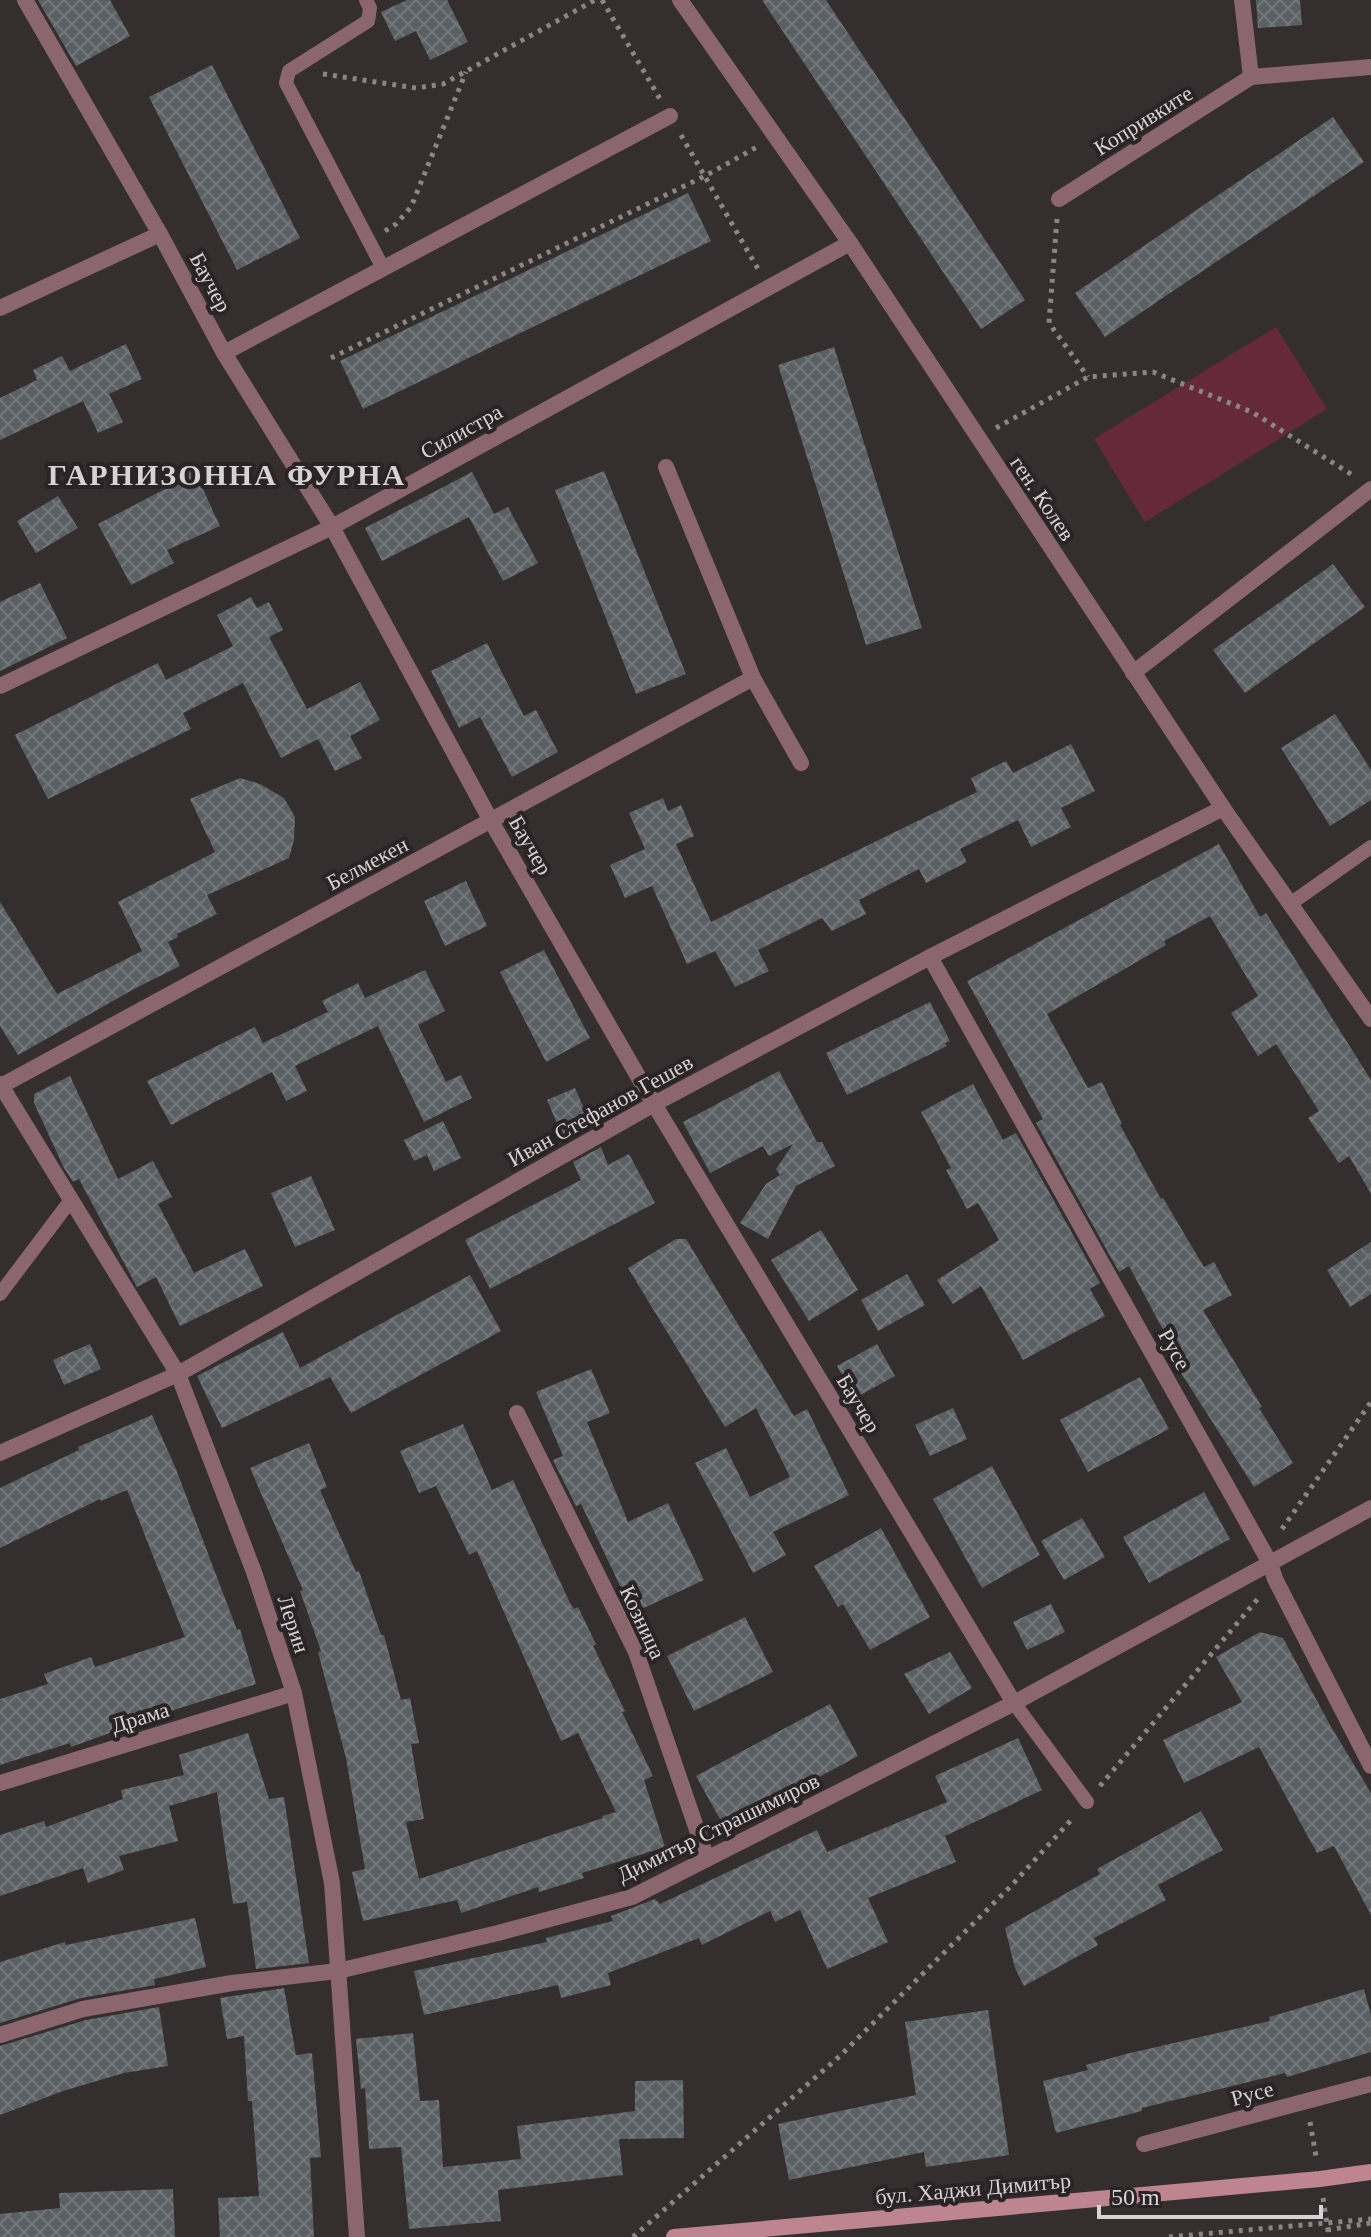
<svg xmlns="http://www.w3.org/2000/svg" width="1371" height="2237" font-family="Georgia,serif">
<style>
.pitch{fill:#66293a}
.building{fill:url(#building-cross-hatch)}
.lines{fill:none;stroke-linecap:round;stroke-linejoin:round}
.path{stroke:#8b8586;stroke-width:5;stroke-dasharray:4 6;stroke-linecap:butt}
.lane{stroke:#8b666e;stroke-width:14}
.street{stroke:#8b666e;stroke-width:16}
.secondary{stroke:#be8490;stroke-width:16}
.labels{text-anchor:middle;stroke-width:8;stroke-linejoin:round;paint-order:stroke}
.street-label{font-size:22px;fill:#d7d2d3;stroke:#2b2426}
.district-label{font-size:30px;font-weight:bold;letter-spacing:2px;fill:#d7d2d3;stroke:#2b2426}
</style>
<defs>
<pattern id="building-cross-hatch" width="8" height="8" patternUnits="userSpaceOnUse" patternTransform="scale(2)"><rect width="8" height="8" fill="#5a6063"/><path d="M0 0l8 8M0 8l8-8" fill="none" stroke="#717678"/></pattern>
</defs>
<rect width="100%" height="100%" fill="#352e2f"/>
<polygon class="pitch" points="1276,327 1327,409 1145,522 1094,439"/>
<g class="building">
<polygon points="38,0 110,0 130,36 76,66"/>
<polygon points="407,0 447,0 468,42 430,60 416,31 395,41 381,12"/>
<polygon points="762,0 826,0 1025,300 981,329"/>
<polygon points="1256,0 1300,0 1302,25 1258,28"/>
<polygon points="212,65 300,238 237,270 149,97"/>
<polygon points="1333,117 1364,162 1105,337 1075,293"/>
<polygon points="688,193 711,241 363,409 340,361"/>
<polygon points="126,344 142,379 109,394 123,422 98,433 83,401 0,440 0,398 37,380 33,370 62,356 70,371"/>
<polygon points="834,347 922,628 866,645 778,365"/>
<polygon points="193,468 220,526 167,550 174,563 131,585 98,524 167,488 164,481"/>
<polygon points="604,471 686,674 636,694 555,490"/>
<polygon points="472,472 494,514 508,507 538,563 503,581 469,517 382,561 365,528"/>
<polygon points="58,496 78,528 36,553 17,521"/>
<polygon points="1333,564 1365,607 1245,693 1213,650"/>
<polygon points="40,583 67,638 0,671 0,602"/>
<polygon points="251,597 257,608 269,602 283,630 269,637 307,709 360,682 380,720 350,736 362,758 335,771 318,739 281,758 243,683 183,713 191,729 48,799 15,735 158,663 166,680 233,646 217,615"/>
<polygon points="487,643 524,716 536,710 558,752 512,777 480,717 459,728 431,671"/>
<polygon points="1335,714 1371,770 1371,800 1330,826 1281,748"/>
<polygon points="1071,744 1095,791 1061,808 1071,827 1031,847 1018,820 960,849 967,862 926,883 919,869 859,900 866,914 832,931 822,918 758,950 769,971 735,987 715,951 687,964 652,886 625,898 610,865 645,849 629,813 663,798 668,811 681,805 694,836 676,844 711,922 977,792 971,778 1006,761 1013,773"/>
<polygon points="240,778 260,784 284,798 295,817 294,840 289,858 207,895 217,914 177,934 178,937 168,942 180,966 134,989 18,1055 0,1026 0,902 57,994 142,951 118,902 215,852 190,799"/>
<polygon points="1219,844 1260,917 1266,913 1371,1080 1371,1194 1349,1156 1339,1163 1308,1118 1319,1111 1276,1044 1258,1056 1231,1013 1258,996 1210,916 1164,941 1166,945 1047,1014 1088,1088 1102,1082 1122,1124 1120,1125 1161,1199 1163,1198 1204,1267 1214,1262 1232,1295 1203,1310 1262,1407 1259,1408 1293,1463 1254,1487 1172,1359 1177,1356 1129,1266 1119,1272 1036,1123 1043,1119 967,981"/>
<polygon points="466,881 487,926 445,946 424,901"/>
<polygon points="544,950 590,1038 546,1062 500,972"/>
<polygon points="425,970 445,1011 418,1025 446,1082 461,1075 472,1098 424,1122 378,1026 295,1066 307,1091 286,1101 272,1072 171,1125 147,1081 255,1027 263,1043 328,1012 322,1001 358,983 365,998"/>
<polygon points="930,1002 950,1041 945,1043 947,1046 847,1095 826,1053"/>
<polygon points="779,1071 817,1142 822,1142 835,1166 796,1186 768,1239 740,1223 766,1184 780,1175 776,1169 793,1144 769,1156 763,1146 710,1173 683,1122"/>
<polygon points="70,1076 118,1179 153,1161 172,1197 158,1204 194,1273 245,1249 263,1286 180,1326 156,1277 137,1287 79,1179 73,1182 64,1168 34,1103 34,1094"/>
<polygon points="973,1084 1003,1140 1016,1133 1100,1283 1090,1289 1105,1316 1023,1360 981,1286 953,1304 937,1280 999,1240 978,1203 967,1209 946,1170 951,1168 921,1112"/>
<polygon points="575,1088 592,1127 565,1142 547,1100"/>
<polygon points="443,1121 461,1158 434,1171 427,1155 414,1161 404,1140"/>
<polygon points="601,1147 608,1165 629,1154 655,1203 490,1289 465,1240 581,1180 573,1162"/>
<polygon points="311,1176 335,1230 295,1247 271,1193"/>
<polygon points="821,1230 858,1290 809,1321 771,1260"/>
<polygon points="676,1239 686,1239 794,1416 807,1409 849,1495 773,1532 786,1555 753,1573 695,1463 726,1448 750,1497 790,1477 756,1408 725,1427 628,1268"/>
<polygon points="1371,1242 1371,1294 1350,1307 1327,1270"/>
<polygon points="907,1274 925,1305 878,1331 861,1300"/>
<polygon points="470,1275 501,1331 351,1413 330,1377 222,1428 197,1376 283,1332 300,1368"/>
<polygon points="90,1344 101,1369 64,1385 53,1360"/>
<polygon points="877,1344 895,1376 855,1398 837,1366"/>
<polygon points="591,1369 610,1413 587,1422 628,1522 668,1503 704,1580 633,1613 581,1504 576,1506 553,1460 563,1456 536,1392"/>
<polygon points="1140,1377 1169,1429 1088,1472 1060,1420"/>
<polygon points="953,1408 967,1439 930,1456 915,1425"/>
<polygon points="152,1415 176,1469 237,1630 240,1629 256,1684 117,1728 118,1730 71,1747 70,1743 0,1765 0,1699 48,1684 44,1674 91,1657 95,1667 185,1637 127,1490 101,1501 100,1499 0,1548 0,1488 79,1450 78,1447"/>
<polygon points="463,1424 492,1490 513,1480 570,1603 574,1609 578,1607 596,1644 593,1646 625,1711 622,1712 653,1776 644,1780 665,1847 582,1873 584,1878 539,1892 538,1887 461,1913 457,1900 363,1921 352,1872 365,1869 346,1758 318,1652 321,1651 300,1591 303,1590 250,1468 309,1443 327,1487 320,1490 356,1572 359,1571 381,1635 384,1635 401,1700 410,1698 419,1743 411,1744 424,1819 406,1822 419,1879 603,1818 602,1816 616,1812 578,1733 561,1741 477,1551 469,1555 436,1486 419,1493 400,1451"/>
<polygon points="992,1466 1040,1555 982,1588 933,1499"/>
<polygon points="1204,1492 1230,1539 1149,1583 1123,1537"/>
<polygon points="1082,1518 1105,1557 1064,1580 1041,1541"/>
<polygon points="881,1528 930,1617 870,1650 843,1604 838,1607 814,1566"/>
<polygon points="1051,1604 1065,1632 1027,1650 1013,1622"/>
<polygon points="745,1617 773,1672 694,1711 667,1656"/>
<polygon points="1260,1632 1283,1638 1330,1725 1371,1793 1371,1915 1334,1846 1317,1853 1259,1747 1184,1783 1163,1740 1242,1702 1216,1657"/>
<polygon points="950,1652 972,1688 929,1714 904,1674"/>
<polygon points="830,1704 858,1756 725,1828 696,1776"/>
<polygon points="248,1733 269,1799 284,1797 309,1963 256,1969 247,1902 233,1904 217,1792 169,1806 178,1841 119,1856 124,1870 88,1883 83,1868 0,1896 0,1835 44,1821 46,1827 123,1799 121,1790 184,1775 179,1755"/>
<polygon points="1018,1738 1042,1790 945,1836 956,1862 868,1898 888,1942 827,1969 800,1910 775,1922 770,1911 702,1945 699,1938 608,1973 611,1985 561,1998 558,1985 424,2015 414,1971 547,1942 546,1938 613,1921 611,1916 655,1899 660,1904 817,1830 827,1852 947,1802 935,1776"/>
<polygon points="1201,1811 1223,1850 1158,1885 1166,1900 1094,1938 1098,1945 1024,1986 1015,1968 1005,1928 1100,1874 1097,1869"/>
<polygon points="195,1918 206,1967 154,1979 155,1985 81,1998 0,2023 0,1962 65,1942 66,1945"/>
<polygon points="284,1988 296,2055 312,2053 321,2157 310,2158 314,2237 220,2237 218,2198 259,2196 252,2101 248,2101 244,2036 227,2039 220,1998"/>
<polygon points="1364,1989 1371,2015 1371,2052 1287,2077 1285,2073 1142,2108 1142,2111 1056,2133 1043,2081 1088,2070 1086,2065 1126,2054 1270,2021 1269,2017"/>
<polygon points="159,2007 168,2066 124,2073 63,2091 0,2115 0,2046 86,2020"/>
<polygon points="988,2010 1009,2155 926,2167 924,2152 789,2180 778,2124 916,2095 905,2022"/>
<polygon points="413,2033 420,2101 439,2100 443,2167 521,2159 517,2126 635,2111 635,2081 683,2080 684,2138 619,2139 623,2175 498,2190 501,2221 409,2229 401,2147 369,2149 365,2088 361,2089 356,2039"/>
<polygon points="173,2189 175,2237 0,2237 0,2214 60,2208 59,2193"/>
</g>
<g class="lines">
<g class="path">
<polyline points="602,0 660,99"/>
<polyline points="323,74 416,88 443,84 595,0"/>
<polyline points="681,135 758,269"/>
<polyline points="1057,219 1049,323 1088,377"/>
<polyline points="385,231 396,224 411,207 466,72"/>
<polyline points="331,358 705,176 757,147"/>
<polyline points="996,428 1088,377 1153,372 1252,412 1354,476"/>
<polyline points="1282,1529 1371,1402"/>
<polyline points="1100,1786 1261,1595"/>
<polyline points="1310,2122 1316,2156"/>
<polyline points="1323,2198 1329,2237"/>
<polyline points="1327,2230 1371,2223"/>
<polyline points="633,2237 841,2055 1011,1886 1073,1818"/>
<polyline points="1169,2237 1371,2219"/>
</g>
<g class="lane">
<polyline points="366,0 370,8 368,21 289,71 286,83 383,268"/>
<polyline points="1290,904 1371,847"/>
<polyline points="0,1294 71,1200"/>
<polyline points="1014,1703 1087,1802"/>
</g>
<g class="street">
<polyline points="25,0 160,234 224,353 332,527 491,821 654,1104 1014,1703"/>
<polyline points="680,0 850,243 1223,808 1371,1019"/>
<polyline points="1242,0 1251,77"/>
<polyline points="1059,199 1251,77 1371,67"/>
<polyline points="0,308 160,234"/>
<polyline points="224,353 670,116"/>
<polyline points="666,467 753,678 801,763"/>
<polyline points="1133,673 1371,489"/>
<polyline points="0,686 332,527 850,243"/>
<polyline points="930,957 1270,1563 1275,1579 1371,1766"/>
<polyline points="0,1084 178,1374 254,1572 294,1693 332,1883 357,2237"/>
<polyline points="1,1086 753,678"/>
<polyline points="517,1413 636,1652 707,1859"/>
<polyline points="0,1453 178,1374 654,1104 930,957 1223,808"/>
<polyline points="0,1783 294,1693"/>
<polyline points="0,2035 83,2009 232,1983 338,1971 498,1933 632,1897 1014,1703 1371,1508"/>
<polyline points="1144,2144 1371,2084"/>
</g>
<polyline class="secondary" points="674,2237 1320,2179 1371,2172"/>
</g>
<g class="labels">
<g class="street-label">
<text transform="translate(1143 120) rotate(-32)" y="8">Копривките</text>
<text transform="translate(211 282) rotate(62)" y="8">Баучер</text>
<text transform="translate(461 431) rotate(-29)" y="8">Силистра</text>
<text transform="translate(1043 498) rotate(56)" y="8">ген. Колев</text>
<text transform="translate(531 845) rotate(60)" y="8">Баучер</text>
<text transform="translate(367 863) rotate(-28)" y="8">Белмекен</text>
<text transform="translate(600 1110) rotate(-29)" y="8">Иван Стефанов Гешев</text>
<text transform="translate(1175 1349) rotate(61)" y="8">Русе</text>
<text transform="translate(859 1403) rotate(59)" y="8">Баучер</text>
<text transform="translate(643 1622) rotate(65)" y="8">Козница</text>
<text transform="translate(294 1624) rotate(72)" y="8">Лерин</text>
<text transform="translate(140 1717) rotate(-17)" y="8">Драма</text>
<text transform="translate(718 1827) rotate(-26)" y="8">Димитър Страшимиров</text>
<text transform="translate(1252 2093) rotate(-15)" y="8">Русе</text>
<text transform="translate(973 2188) rotate(-5)" y="8">бул. Хаджи Димитър</text>
</g>
<g class="district-label">
<text x="227" y="485">ГАРНИЗОННА ФУРНА</text>
</g>
</g>
<path d="M1099 2205v12h222v-12" fill="none" stroke="#d7d2d3" stroke-width="4"/>
<text x="1111" y="2205" font-size="24" fill="#d7d2d3" stroke="#2b2426" stroke-width="6" paint-order="stroke">50 m</text>
</svg>
